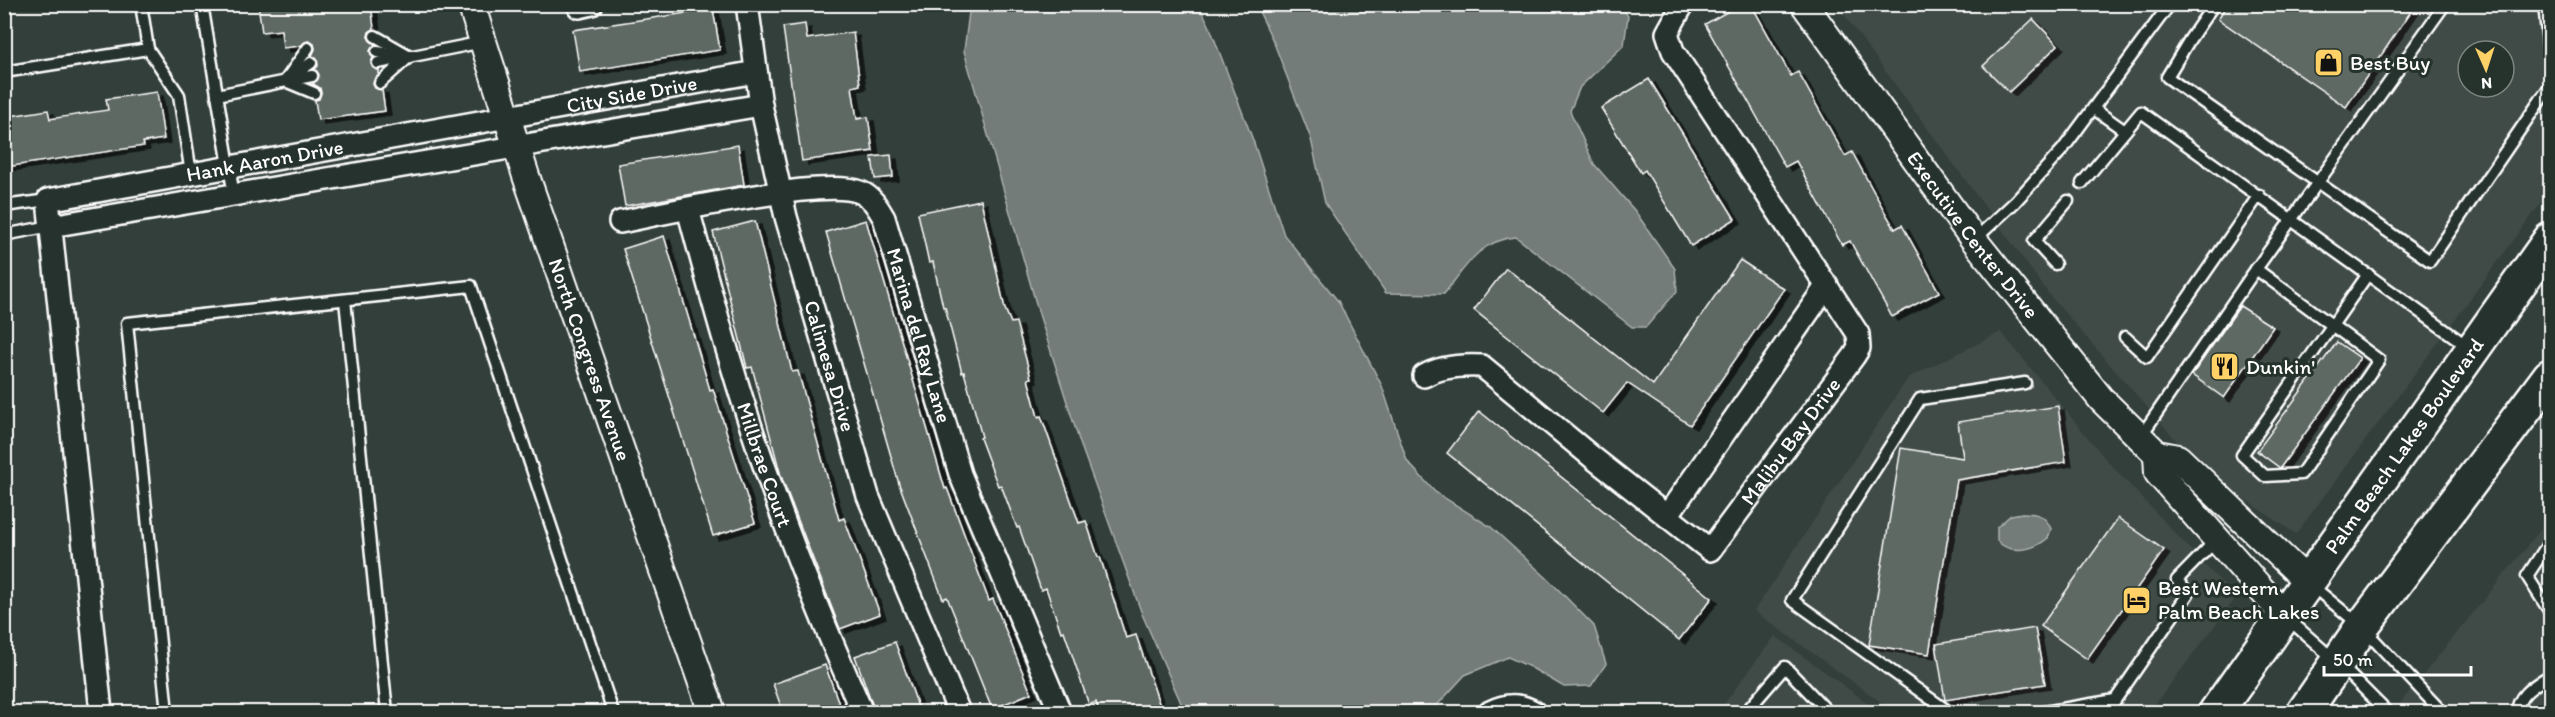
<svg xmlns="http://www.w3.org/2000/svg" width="2555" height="717" font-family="Itim,sans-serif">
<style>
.built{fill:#404c47;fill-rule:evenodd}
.water{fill:#737b78;stroke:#abb0ae;stroke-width:1.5}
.building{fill:#5f6964;stroke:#fff;stroke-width:1.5;filter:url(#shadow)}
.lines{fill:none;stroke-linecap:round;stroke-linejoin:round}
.service-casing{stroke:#fff;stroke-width:15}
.minor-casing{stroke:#fff;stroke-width:26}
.tertiary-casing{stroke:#fff;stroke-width:30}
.primary-casing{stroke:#fff;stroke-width:38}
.service{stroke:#26332d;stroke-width:10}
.minor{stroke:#26332d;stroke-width:21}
.tertiary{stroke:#26332d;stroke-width:26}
.primary{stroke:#26332d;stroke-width:33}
.labels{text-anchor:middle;stroke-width:6;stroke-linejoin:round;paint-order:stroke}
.poi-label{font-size:21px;fill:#fff;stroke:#26332d;text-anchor:start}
.street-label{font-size:21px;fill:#fff;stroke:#26332d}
</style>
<defs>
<filter id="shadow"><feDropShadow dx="6" dy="4" stdDeviation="0" flood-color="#0009"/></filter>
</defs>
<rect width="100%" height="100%" fill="#333f3a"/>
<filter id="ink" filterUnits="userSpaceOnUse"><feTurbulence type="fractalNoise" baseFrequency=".0167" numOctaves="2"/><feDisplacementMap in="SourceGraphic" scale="12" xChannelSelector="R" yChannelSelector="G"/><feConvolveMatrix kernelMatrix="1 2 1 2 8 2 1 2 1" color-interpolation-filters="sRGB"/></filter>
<g filter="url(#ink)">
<g class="built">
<path d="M 1837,5 L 2550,5 L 2550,191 L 2296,534 L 2202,470 L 2052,298 ZM 2468,51 L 2504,51 L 2504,87 L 2468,87 Z"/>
<polygon points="2001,332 2108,462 2236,598 2149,712 1895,712 1754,611 1908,378"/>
<polygon points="2550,518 2550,712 2393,712"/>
<polygon points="1775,636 1880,712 1718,712"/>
</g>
<g class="water">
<polygon points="970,5 1199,5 1209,25 1253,140 1284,235 1338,301 1382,386 1407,461 1435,492 1491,527 1548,579 1594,626 1606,664 1591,686 1564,687 1530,667 1508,657 1465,675 1431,712 1185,712 1142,614 1080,443 1039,314 964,51"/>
<path d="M 1584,5 L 1588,10 L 1595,5 L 1620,5 L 1628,16 L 1624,45 L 1580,87 L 1570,111 L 1594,164 L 1635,211 L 1675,269 L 1677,291 L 1646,327 L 1632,327 L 1516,237 C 1479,240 1465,268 1444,294 L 1386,293 L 1325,203 L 1311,139 L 1274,43 L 1256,5 Z"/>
<path d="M 2022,513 C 2036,513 2046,515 2051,529 L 2048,538 C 2034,550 2011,555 1997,541 L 1997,527 L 2011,515 Z"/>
</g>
<g class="building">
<polygon points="258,4 371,4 374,29 369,32 368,37 375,45 370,51 373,58 371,64 373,68 379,70 379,74 373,84 375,88 382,90 385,111 318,120 315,100 319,99 321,93 320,88 313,84 319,75 315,69 318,66 317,59 312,56 315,49 314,44 308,41 300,46 283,48 281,30 262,32"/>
<polygon points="1741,4 1751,4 1791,76 1798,72 1845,156 1852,152 1886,214 1895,229 1902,225 1939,292 1892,317 1850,241 1842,245 1796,161 1785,167 1705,24"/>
<polygon points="2227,4 2416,4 2346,107 2218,19"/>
<polygon points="713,9 720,50 580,72 573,30"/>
<polygon points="2033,19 2058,45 2009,92 1983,66"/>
<polygon points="805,24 807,39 853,32 860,85 852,87 857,119 868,117 873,151 802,161 783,27"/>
<polygon points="1649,79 1735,219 1691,246 1645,170 1641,173 1601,108"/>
<polygon points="157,92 164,139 143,142 144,146 6,167 4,117 48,110 50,119 108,110 106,99"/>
<polygon points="738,145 744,185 625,206 618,164"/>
<polygon points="891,155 893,177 875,179 872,157"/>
<polygon points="981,200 1005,309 1011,323 1016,322 1031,378 1028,379 1038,417 1041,416 1079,523 1086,521 1098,557 1100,557 1126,638 1136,635 1162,712 1099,712 1096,702 1089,705 1064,631 1061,632 1046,588 1041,590 1019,527 1017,528 1001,485 998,486 980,438 982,437 964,372 962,373 945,307 943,307 933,262 929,263 918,213"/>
<polygon points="866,220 945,489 947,488 989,601 993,599 1031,693 992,709 947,597 943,599 899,484 826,232"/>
<polygon points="755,221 792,372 798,371 839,520 844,518 880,614 840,629 781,476 752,367 747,368 713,232"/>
<polygon points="664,236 710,390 713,389 755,523 713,536 623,249"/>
<polygon points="1740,260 1784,289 1690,425 1627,383 1603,413 1474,310 1506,268 1653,385"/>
<polygon points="2240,306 2273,327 2224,398 2192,375"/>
<polygon points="2337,342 2360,358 2280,468 2257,451"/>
<polygon points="2058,406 2066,462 1957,480 1929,654 1869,645 1901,448 1963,458 1958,422"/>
<polygon points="1479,411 1712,598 1679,640 1447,453"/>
<polygon points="2118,518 2164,550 2087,659 2041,626"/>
<polygon points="2035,628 2045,684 1945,700 1936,644"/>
<polygon points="895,642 920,712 875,712 855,656"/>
<polygon points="825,665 842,712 783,712 773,684"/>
</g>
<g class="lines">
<defs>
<g id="service">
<polyline points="141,4 148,49 179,95 191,174"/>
<polyline points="202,4 234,196"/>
<polyline points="2214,4 2190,39 2167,77 2430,261 2550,86"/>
<polyline points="2544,4 2550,62"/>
<polyline points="375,36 410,56"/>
<polyline points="377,52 401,55"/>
<polyline points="378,63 483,42"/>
<polyline points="4,72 148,49"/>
<polyline points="290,78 311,63"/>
<polyline points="285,81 308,48"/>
<polyline points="285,81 314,93"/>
<polyline points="380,83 408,58"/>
<polyline points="217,95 312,76"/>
<polyline points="2094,109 2125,131"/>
<polyline points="2082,183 2141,112 2470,348"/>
<polyline points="4,206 48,200"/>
<polyline points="4,235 51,226"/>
<polyline points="1974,240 2015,202 2063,149 2170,4"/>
<polyline points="2055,264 2034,241 2068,201"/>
<polyline points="2256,269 2379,360 2301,474 2265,476 2242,455 2368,274"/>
<polyline points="345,300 387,712"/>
<polyline points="2125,337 2147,357 2259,195"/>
<polyline points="2141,436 2249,279 2445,4"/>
<polyline points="2550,541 2527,576 2550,612"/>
<polyline points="2311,585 2362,627 2442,712"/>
<polyline points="2287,618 2339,664 2387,712"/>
<polyline points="167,712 127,323 471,286 613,712"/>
<polyline points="1746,712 1785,667 1828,712"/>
<polyline points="1949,712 1792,600 1920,399 2025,383"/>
<polyline points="2044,712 2115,700"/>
<polyline points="2107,712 2188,594 2177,580 2217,539"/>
<path d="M 2517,712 C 2518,693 2536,685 2550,675"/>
</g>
<g id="minor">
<path id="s1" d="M 747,4 L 761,105 L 786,217 L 868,496 L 959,712"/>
<polyline points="579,7 592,4"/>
<path id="s2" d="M 688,209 C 713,303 739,397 772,488 C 799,565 830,639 862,712"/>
<path id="s3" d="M 620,222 C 664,213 825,177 860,192 C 872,197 877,206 884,218 L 960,474 L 1060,712"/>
<polyline points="51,226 761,105"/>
<path id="s4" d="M 1424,376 C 1441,366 1463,365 1482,366 L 1592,457 L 1710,550 L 1854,356 L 1859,348 L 1858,334 L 1673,51 L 1667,33 L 1683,4"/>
<polyline points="1667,516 1827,285"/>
<path id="s5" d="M 101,712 L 48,200 L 756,72"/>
<path d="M 1490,712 C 1505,704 1519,703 1534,712"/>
</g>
<g id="tertiary">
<path id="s6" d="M 471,4 L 526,176 L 712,712"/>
<path id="s7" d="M 1804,4 L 1974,240 L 2101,399 L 2157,454 L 2178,458 L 2308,582"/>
<polyline points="2157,454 2158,473 2284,615"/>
</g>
<g id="primary">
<path id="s8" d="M 2216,712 L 2550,240"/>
<polyline points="2304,712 2362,627 2550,376"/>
</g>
</defs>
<use href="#service" class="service-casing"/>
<use href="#minor" class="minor-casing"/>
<use href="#tertiary" class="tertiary-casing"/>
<use href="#primary" class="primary-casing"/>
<use href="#service" class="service"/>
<use href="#minor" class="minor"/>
<use href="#tertiary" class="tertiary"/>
<use href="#primary" class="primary"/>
</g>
</g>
<defs>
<symbol id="shop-square" viewBox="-11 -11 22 22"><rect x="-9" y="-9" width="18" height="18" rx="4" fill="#ffd166" stroke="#26332d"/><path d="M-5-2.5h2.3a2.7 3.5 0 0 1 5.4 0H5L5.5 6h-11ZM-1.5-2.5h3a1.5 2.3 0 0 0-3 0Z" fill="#111"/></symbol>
<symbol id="restaurant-square" viewBox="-11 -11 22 22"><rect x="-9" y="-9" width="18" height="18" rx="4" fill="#ffd166" stroke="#26332d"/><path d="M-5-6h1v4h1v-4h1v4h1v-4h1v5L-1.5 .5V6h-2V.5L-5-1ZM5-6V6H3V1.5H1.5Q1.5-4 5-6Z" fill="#111"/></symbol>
<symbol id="hotel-square" viewBox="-11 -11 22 22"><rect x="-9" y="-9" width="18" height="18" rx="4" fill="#ffd166" stroke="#26332d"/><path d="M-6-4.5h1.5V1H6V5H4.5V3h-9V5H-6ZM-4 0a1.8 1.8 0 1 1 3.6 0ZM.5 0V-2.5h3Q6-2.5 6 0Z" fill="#111"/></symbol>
</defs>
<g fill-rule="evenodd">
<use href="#shop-square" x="2312" y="46" width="33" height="33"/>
<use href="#restaurant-square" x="2208" y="350" width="33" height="33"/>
<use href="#hotel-square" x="2120" y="584" width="33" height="33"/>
</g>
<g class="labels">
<g class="poi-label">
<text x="2350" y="70">Best Buy</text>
<text x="2246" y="374">Dunkin'</text>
<text x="2158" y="595">Best Western<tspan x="2158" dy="24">Palm Beach Lakes</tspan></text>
</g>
<g class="street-label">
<text dy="7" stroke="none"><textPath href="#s5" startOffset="1108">City Side Drive</textPath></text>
<text dy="7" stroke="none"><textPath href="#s5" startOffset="735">Hank Aaron Drive</textPath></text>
<text dy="7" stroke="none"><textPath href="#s7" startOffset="286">Executive Center Drive</textPath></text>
<text dy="7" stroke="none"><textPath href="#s3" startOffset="402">Marina del Ray Lane</textPath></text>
<text dy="7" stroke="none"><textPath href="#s6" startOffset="375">North Congress Avenue</textPath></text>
<text dy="7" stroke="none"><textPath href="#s1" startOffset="372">Calimesa Drive</textPath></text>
<text dy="7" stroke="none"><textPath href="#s4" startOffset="488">Malibu Bay Drive</textPath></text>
<text dy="7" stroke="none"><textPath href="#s8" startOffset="326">Palm Beach Lakes Boulevard</textPath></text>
<text dy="7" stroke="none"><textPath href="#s2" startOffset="267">Millbrae Court</textPath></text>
</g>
</g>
<rect width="2555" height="717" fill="none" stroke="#26332d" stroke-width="24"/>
<rect x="12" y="12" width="2531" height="693" fill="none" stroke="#fff" stroke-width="2" filter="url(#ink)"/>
<g transform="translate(2486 69) rotate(177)"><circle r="28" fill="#26332d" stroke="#7d8581" stroke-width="1.5"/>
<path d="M0-4.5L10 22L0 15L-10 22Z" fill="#ffd166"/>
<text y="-9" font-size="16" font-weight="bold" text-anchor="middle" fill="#ffffff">N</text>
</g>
<path d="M2324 666v9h147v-9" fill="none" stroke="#ffffff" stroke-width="3"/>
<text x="2333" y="666" font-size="18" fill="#ffffff" stroke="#26332d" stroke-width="4.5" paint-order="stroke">50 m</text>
</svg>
